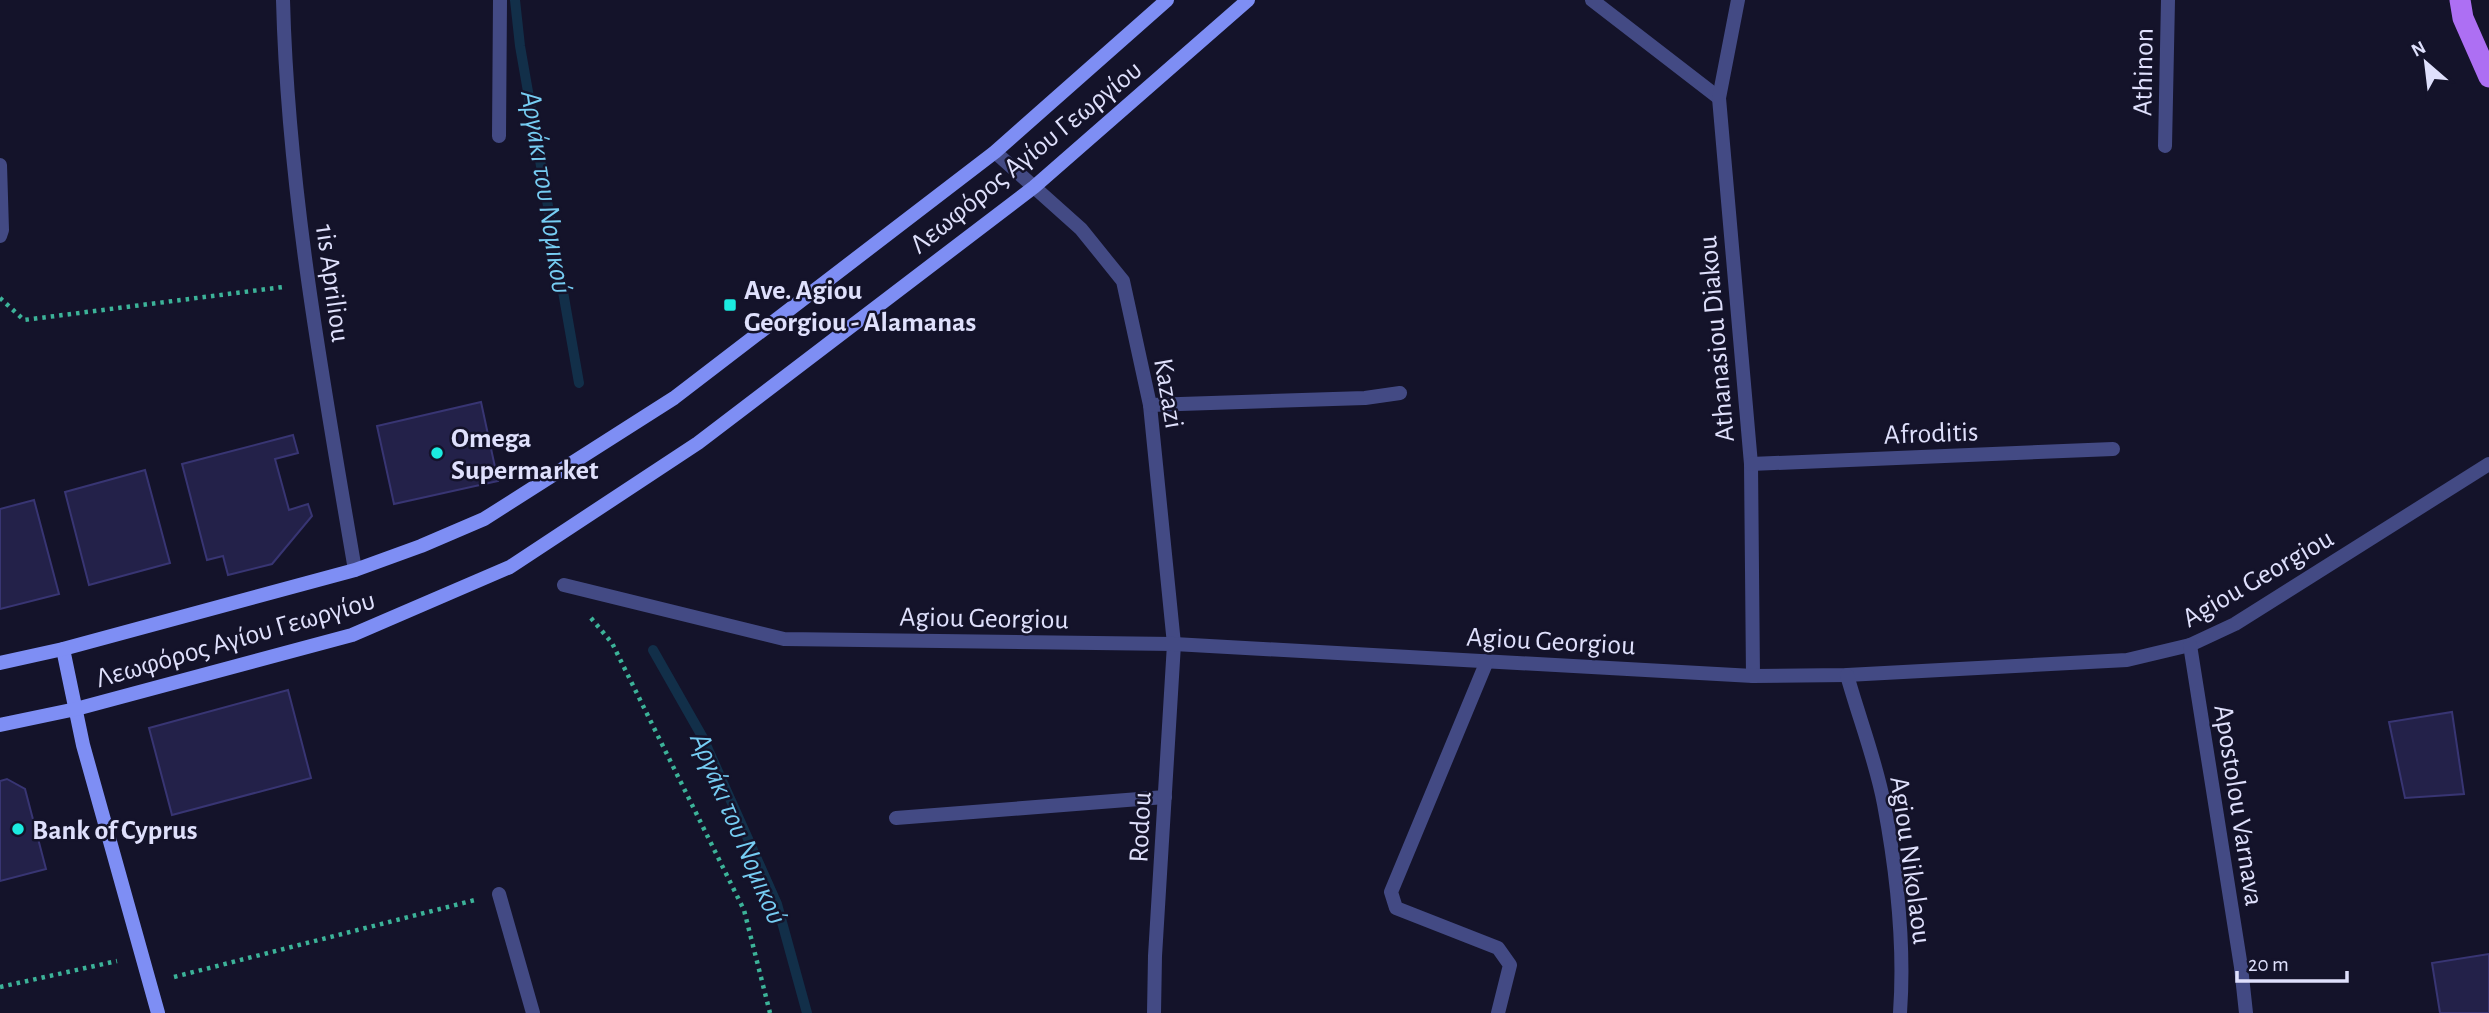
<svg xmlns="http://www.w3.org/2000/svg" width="2489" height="1013" font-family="'Alegreya Sans',sans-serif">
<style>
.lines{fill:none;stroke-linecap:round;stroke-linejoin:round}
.stream{stroke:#122f49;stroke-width:10}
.building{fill:#232149;stroke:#383573;stroke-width:2}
.path{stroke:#3cb399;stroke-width:4.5;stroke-dasharray:3.5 5;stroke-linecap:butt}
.lane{stroke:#434a84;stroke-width:14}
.street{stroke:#434a84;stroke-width:14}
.secondary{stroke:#7e8ef4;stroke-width:14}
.primary{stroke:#ad6ff3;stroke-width:21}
.poi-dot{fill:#1bebe0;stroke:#14132a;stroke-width:2.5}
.labels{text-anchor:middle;stroke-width:5;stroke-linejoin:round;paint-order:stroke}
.street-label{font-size:28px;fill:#dfe0fc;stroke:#14132a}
.poi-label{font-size:28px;font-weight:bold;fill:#dfe0fc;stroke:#14132a;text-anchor:start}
.water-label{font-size:30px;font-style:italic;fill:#76cdf3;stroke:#14132a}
</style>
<rect width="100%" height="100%" fill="#14132a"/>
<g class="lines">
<g class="stream">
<polyline points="515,0 520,46 579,383"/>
<polyline points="653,650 703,738 777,904 807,1013"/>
</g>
</g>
<g class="building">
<polygon points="481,402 498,481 394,504 377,426"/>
<polygon points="293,435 298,453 275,459 289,510 308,504 312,516 272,564 228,575 223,556 207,560 182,464"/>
<polygon points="145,470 170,563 89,585 65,492"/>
<polygon points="34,500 59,594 0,609 0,509"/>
<polygon points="288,690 311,778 172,815 149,728"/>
<polygon points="2452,712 2464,794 2405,798 2389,722"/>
<polygon points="7,779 25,789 46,869 0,881 0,781"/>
<polygon points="2489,954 2489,1013 2440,1013 2432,963"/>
</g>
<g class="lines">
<g class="path">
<polyline points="0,298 24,320 283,287"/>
<polyline points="591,618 612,643 744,910 770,1013"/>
<polyline points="174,977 475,900"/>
<polyline points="0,987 117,961"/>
</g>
<polyline class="lane" points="896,818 1165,797"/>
<g class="street">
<path d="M 283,0 C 288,192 323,381 355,570"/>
<polyline points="1592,0 1719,98"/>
<polyline points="1738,0 1719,98 1751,464 1753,676"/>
<polyline points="499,136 500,0"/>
<polyline points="2165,146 2168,0"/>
<polyline points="995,152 1081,229 1123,281 1150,405 1174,644 1155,956 1154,1013"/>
<polyline points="0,165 2,230 0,236"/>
<polyline points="1150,405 1365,398 1400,393"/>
<polyline points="1751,464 2113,449"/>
<polyline points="564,585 784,639 1174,644 1753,676 1847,675 2127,660 2190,645 2235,624 2489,464"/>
<polyline points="2190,645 2241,967 2246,1013"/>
<polyline points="1487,661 1391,892 1396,908 1498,948 1510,965 1498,1013"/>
<path d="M 1847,675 C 1859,718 1876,761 1884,804 C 1897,873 1905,944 1900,1013"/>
<polyline points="499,894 533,1013"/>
</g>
<g class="secondary">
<polyline points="63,649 83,745 158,1013"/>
<polyline points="0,663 63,649 355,570 421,546 484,519 674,398 995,152 1167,0"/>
<polyline points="0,725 76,709 352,635 510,567 698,443 1034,187 1248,0"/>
</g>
<polyline class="primary" points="2460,0 2463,18 2489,77"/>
</g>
<g class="poi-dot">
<rect x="723" y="298" width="14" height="14" rx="3.5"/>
<circle cx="437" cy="453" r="7"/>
<circle cx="18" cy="829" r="7"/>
</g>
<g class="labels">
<g class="street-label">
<text transform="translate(2142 72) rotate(-89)" y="10">Athinon</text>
<text transform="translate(1025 156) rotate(-39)" y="10">Λεωφόρος Αγίου Γεωργίου</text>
<text transform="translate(334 283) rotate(82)" y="10">1is Apriliou</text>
<text transform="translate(1715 339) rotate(-95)" y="10">Athanasiou Diakou</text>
<text transform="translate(1170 393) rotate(80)" y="10">Kazazi</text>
<text transform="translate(1931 432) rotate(-2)" y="10">Afroditis</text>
<text transform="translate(2257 577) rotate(-30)" y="10">Agiou Georgiou</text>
<text transform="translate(984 617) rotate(1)" y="10">Agiou Georgiou</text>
<text transform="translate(235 638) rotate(-16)" y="10">Λεωφόρος Αγίου Γεωργίου</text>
<text transform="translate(1551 640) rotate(3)" y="10">Agiou Georgiou</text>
<text transform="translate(2240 805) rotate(81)" y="10">Apostolou Varnava</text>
<text transform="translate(1139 827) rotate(-87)" y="10">Rodou</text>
<text transform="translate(1912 860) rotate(82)" y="10">Agiou Nikolaou</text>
</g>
<g class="poi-label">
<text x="744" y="299">Ave. Agiou<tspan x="744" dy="32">Georgiou - Alamanas</tspan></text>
<text x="451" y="447">Omega<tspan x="451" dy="32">Supermarket</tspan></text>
<text x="32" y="839">Bank of Cyprus</text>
</g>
<g class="water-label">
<text transform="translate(547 192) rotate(81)" y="10">Αργάκι του Νομικού</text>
<text transform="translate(739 828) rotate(67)" y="10">Αργάκι του Νομικού</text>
</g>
</g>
<g transform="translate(2426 63) rotate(332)" stroke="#14132a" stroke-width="5" paint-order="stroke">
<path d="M0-5L12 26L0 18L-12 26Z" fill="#dfe0fc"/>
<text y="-10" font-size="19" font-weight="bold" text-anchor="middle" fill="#dfe0fc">N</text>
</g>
<path d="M2237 971v10h110v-10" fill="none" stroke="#dfe0fc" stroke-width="3.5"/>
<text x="2248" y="971" font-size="21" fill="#dfe0fc" stroke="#14132a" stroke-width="5" paint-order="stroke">20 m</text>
</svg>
